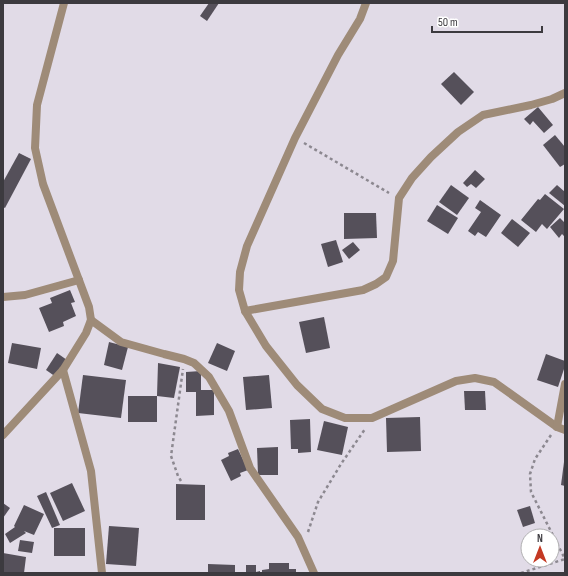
<svg xmlns="http://www.w3.org/2000/svg" width="568" height="576" font-family="'Sofia Sans Condensed',sans-serif">
<style>
.building{fill:#55505a}
.lines{fill:none;stroke-linecap:round;stroke-linejoin:round}
.path{stroke:#8c8890;stroke-width:2.5;stroke-dasharray:3 3;stroke-linecap:butt}
.street{stroke:#9e8b78;stroke-width:8}
</style>
<rect width="100%" height="100%" fill="#e1dbe7"/>
<g class="building">
<polygon points="209,3 219,3 207,21 200,16"/>
<polygon points="454,72 474,92 461,105 441,84"/>
<polygon points="538,107 553,125 544,133 533,121 530,125 524,119"/>
<polygon points="555,135 565,147 565,164 560,167 543,145"/>
<polygon points="19,153 31,159 5,208 3,207 3,182"/>
<polygon points="475,170 485,179 476,188 471,184 467,187 463,183"/>
<polygon points="451,185 469,198 457,215 439,202"/>
<polygon points="557,185 565,192 565,206 549,193"/>
<polygon points="545,194 564,209 547,229 542,224 536,232 521,220 538,199 540,200"/>
<polygon points="480,200 501,215 486,237 478,232 475,236 468,231 481,212 475,208"/>
<polygon points="437,205 458,218 448,234 427,221"/>
<polygon points="344,213 376,213 377,238 344,239"/>
<polygon points="560,218 565,223 565,237 562,234 559,238 550,227"/>
<polygon points="512,219 530,233 518,247 501,233"/>
<polygon points="336,240 343,262 328,267 321,244"/>
<polygon points="353,242 360,250 349,259 342,250"/>
<polygon points="70,290 75,302 71,303 76,316 63,322 64,326 49,332 39,308 52,303 50,298"/>
<polygon points="324,317 330,348 306,353 299,322"/>
<polygon points="109,342 128,347 122,370 104,365"/>
<polygon points="12,343 41,348 37,369 8,363"/>
<polygon points="217,343 235,351 227,371 208,363"/>
<polygon points="57,353 67,360 56,377 46,370"/>
<polygon points="546,354 565,361 565,366 558,387 537,380"/>
<polygon points="158,363 180,367 174,398 157,396"/>
<polygon points="201,371 201,390 214,390 214,415 196,416 196,392 186,392 186,372"/>
<polygon points="83,375 126,380 121,418 78,413"/>
<polygon points="269,375 272,408 246,410 243,377"/>
<polygon points="464,391 485,391 486,410 465,410"/>
<rect x="128" y="396" width="29" height="26"/>
<polygon points="420,417 421,451 387,452 386,418"/>
<polygon points="310,419 311,452 298,453 298,449 291,449 290,420"/>
<polygon points="324,421 348,427 342,455 317,450"/>
<polygon points="278,447 278,475 258,475 257,448"/>
<polygon points="238,449 248,470 240,473 241,476 231,481 221,460 229,456 228,453"/>
<polygon points="564,462 565,462 565,486 561,485"/>
<polygon points="72,483 85,511 63,521 50,493"/>
<polygon points="176,484 205,485 205,520 176,520"/>
<polygon points="46,492 60,525 52,528 37,496"/>
<polygon points="3,503 10,508 3,518"/>
<polygon points="24,505 44,514 34,535 24,531 26,533 10,543 5,534 15,527 14,526"/>
<polygon points="530,506 535,523 523,527 517,510"/>
<polygon points="109,526 139,528 136,566 106,564"/>
<rect x="54" y="528" width="31" height="28"/>
<polygon points="20,540 34,542 32,553 18,551"/>
<polygon points="3,553 26,557 24,573 3,573"/>
<polygon points="269,563 289,563 289,569 296,569 296,573 262,573 262,570 269,569"/>
<polygon points="208,564 235,565 235,573 208,573"/>
<polygon points="246,565 256,565 256,572 260,571 260,573 246,573"/>
</g>
<g class="lines">
<g class="path">
<polyline points="304,143 389,193"/>
<polyline points="551,435 535,459 530,474 531,492 565,559"/>
<polyline points="181,481 178,476 171,456 183,369"/>
<polyline points="308,532 318,502 341,464 365,429"/>
<polyline points="521,573 565,559"/>
</g>
<g class="street">
<polyline points="366,3 360,19 338,55 295,138 247,246 240,272 239,290 245,311 266,346 297,385 322,409 345,418 372,418 456,381 475,378 494,382 557,427 565,430"/>
<polyline points="3,297 25,295 79,280"/>
<polyline points="245,311 363,290 376,284 386,277 393,261 399,198 412,178 431,157 458,132 483,115 531,105 552,99 565,93"/>
<polyline points="91,320 121,342 164,354 184,359 194,363 209,377 229,411 250,468 298,537 314,573"/>
<polyline points="63,370 91,471 102,573"/>
<polyline points="557,427 565,384"/>
<polyline points="3,435 63,370 86,333 91,320 89,307 43,184 35,148 37,105 64,3"/>
</g>
</g>
<rect width="568" height="576" fill="none" stroke="#3c3a3f" stroke-width="8"/>
<g transform="translate(540 548)"><circle r="19" fill="#ffffff" stroke="#b1b0b2"/>
<path d="M0-3L7 15L0 10L-7 15Z" fill="#c43923"/>
<text y="-6" font-size="11" font-weight="bold" text-anchor="middle" fill="#3c3a3f">N</text>
</g>
<path d="M432 26v6h110v-6" fill="none" stroke="#3c3a3f" stroke-width="2"/>
<text x="438" y="26" font-size="12" fill="#3c3a3f" stroke="#ffffff" stroke-width="3" paint-order="stroke">50 m</text>
</svg>
